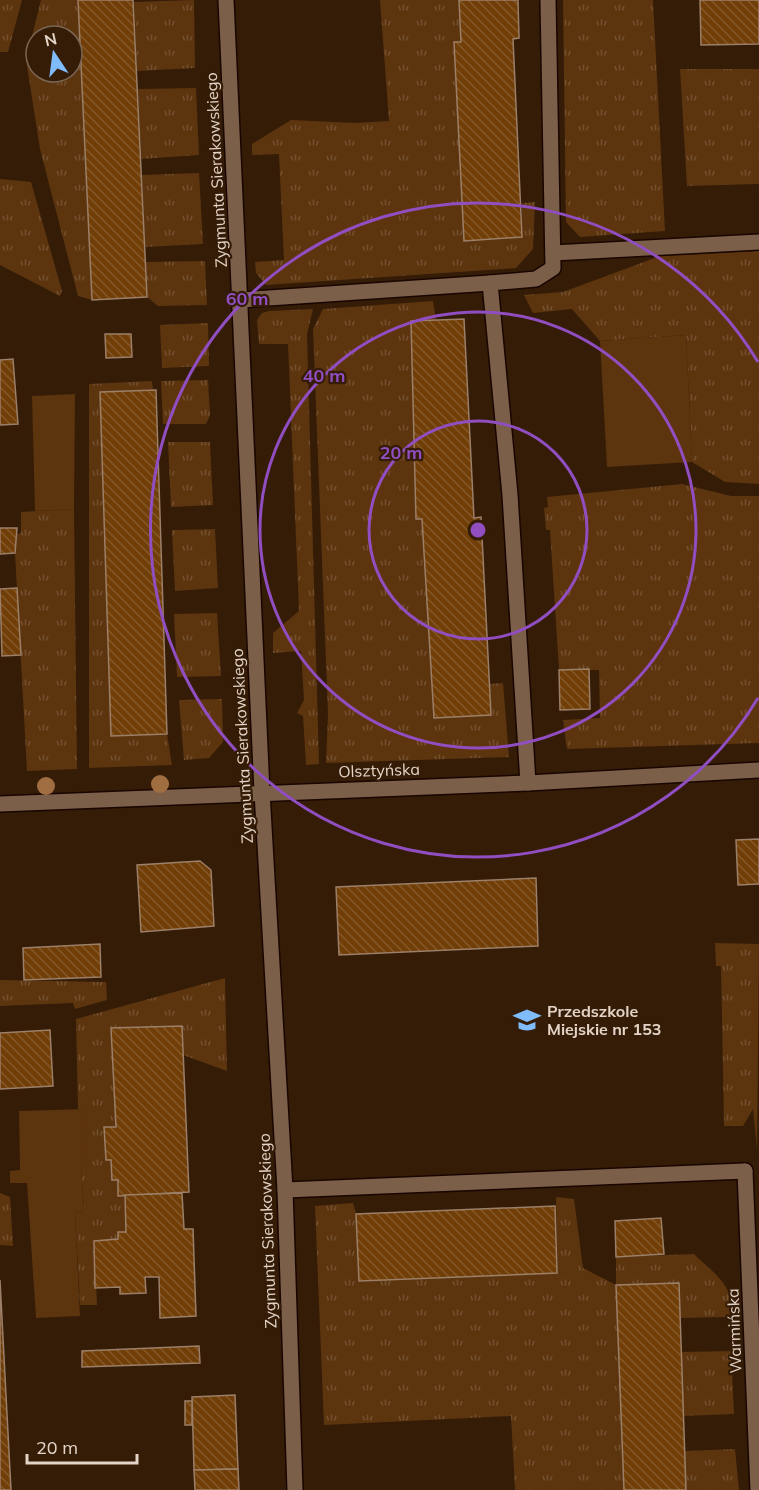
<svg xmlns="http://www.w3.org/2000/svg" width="759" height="1490" font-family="Mulish,sans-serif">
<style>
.grass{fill:url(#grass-tufts);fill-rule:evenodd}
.park{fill:#5c340e}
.building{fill:url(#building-back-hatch);stroke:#9c7f68;stroke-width:1.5}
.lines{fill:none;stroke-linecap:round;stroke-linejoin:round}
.service-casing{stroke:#1a0600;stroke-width:18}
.minor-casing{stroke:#1a0600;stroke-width:18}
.service{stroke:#7b5f49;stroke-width:15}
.minor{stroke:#7b5f49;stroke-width:15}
.tree{fill:#a16e42}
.ring{fill:none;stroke:#904ec1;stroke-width:3}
.labels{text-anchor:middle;stroke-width:4.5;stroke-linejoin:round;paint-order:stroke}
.street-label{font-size:16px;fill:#e4d4c7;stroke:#341c07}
.poi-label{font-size:16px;font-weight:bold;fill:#e4d4c7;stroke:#341c07;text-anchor:start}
.centre{fill:#904ec1;stroke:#341c07;stroke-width:3}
.ring-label{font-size:18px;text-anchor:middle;font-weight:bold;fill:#904ec1;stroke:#341c07;stroke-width:4.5;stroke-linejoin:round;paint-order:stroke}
</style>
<defs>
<pattern id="grass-tufts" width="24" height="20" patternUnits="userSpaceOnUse" patternTransform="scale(1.5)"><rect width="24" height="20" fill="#5c340e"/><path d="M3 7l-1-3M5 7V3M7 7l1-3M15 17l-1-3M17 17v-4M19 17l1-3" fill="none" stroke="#735030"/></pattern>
<pattern id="building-back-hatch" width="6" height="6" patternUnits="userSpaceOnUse" patternTransform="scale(1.5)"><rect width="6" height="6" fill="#703e06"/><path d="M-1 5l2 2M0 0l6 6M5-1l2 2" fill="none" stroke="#845929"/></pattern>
</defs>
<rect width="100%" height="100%" fill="#341c07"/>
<g class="grass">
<polygon points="0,0 22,0 8,52 0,52"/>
<path d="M 41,0 L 78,0 L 92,300 L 78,296 L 40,149 L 26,60 ZM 36,36 L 72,36 L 72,72 L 36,72 Z"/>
<polygon points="194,0 195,68 137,71 134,2"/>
<polygon points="380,0 459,0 461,42 454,42 465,241 522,237 522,203 535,202 533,249 516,268 266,285 256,273 255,262 284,260 279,154 252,155 252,144 291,120 356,123 389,121"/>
<polygon points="563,0 653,0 665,231 580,237 566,222"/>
<polygon points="680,69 759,69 759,184 687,186"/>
<polygon points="196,88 199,155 141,159 138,89"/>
<polygon points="199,173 203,244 145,247 142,175"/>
<polygon points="0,179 31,182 62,291 60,296 0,265"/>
<polygon points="759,251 759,484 725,482 692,462 686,335 600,341 572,309 533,313 524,295 563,292 660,256"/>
<polygon points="205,261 207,305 158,306 147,297 145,262"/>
<polygon points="433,301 436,320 411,322 416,518 422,519 434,718 491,715 490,684 503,683 509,757 326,763 328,714 313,329 323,309"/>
<polygon points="313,309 307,334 319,764 306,765 303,716 297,713 304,700 301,651 273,653 273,633 299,611 288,344 259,344 257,320 262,313 269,311"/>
<polygon points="208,323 209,366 162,368 160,325"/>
<polygon points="208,380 210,415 206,424 163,424 161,381"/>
<polygon points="152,381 153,390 100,392 111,736 167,734 172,765 89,768 89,384"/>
<polygon points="168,442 210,442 213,505 171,507"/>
<polygon points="682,484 731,496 759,496 759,743 567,749 563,720 600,718 599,670 559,670 550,530 546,530 544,508 548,507 547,497"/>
<polygon points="74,509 77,769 27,771 14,535 21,533 21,512"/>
<polygon points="215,529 218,588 175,591 172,530"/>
<polygon points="217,613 221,676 177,677 174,614"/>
<polygon points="222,699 223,742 209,758 184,760 179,700"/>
<polygon points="715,943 759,944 757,1149 753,1109 743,1126 724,1126 721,966 716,966"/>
<polygon points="225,978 227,1071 183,1055 181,1026 111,1029 116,1127 104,1127 106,1160 111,1160 118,1180 118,1195 125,1195 126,1232 118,1239 94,1241 97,1305 80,1305 75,1212 84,1211 81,1167 85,1109 78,1109 76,1019"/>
<polygon points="0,980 106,982 107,1000 75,1009 73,1003 0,1006"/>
<polygon points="0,1193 10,1197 13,1246 0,1245"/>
<path d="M 556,1197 L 574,1199 L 583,1268 L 616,1285 L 616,1257 L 694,1254 C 713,1273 738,1287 729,1317 L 680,1318 L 616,1285 L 624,1490 L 515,1490 L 511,1416 L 324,1425 L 315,1206 L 353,1203 L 356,1214 L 360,1281 L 557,1273 Z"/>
<polygon points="731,1351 734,1414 683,1416 681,1352"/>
<polygon points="735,1449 739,1490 686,1490 685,1451"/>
</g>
<g class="park">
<polygon points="686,335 692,462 607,467 600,341"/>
<polygon points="75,394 74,509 35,511 32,396"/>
<polygon points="85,1109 87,1164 81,1167 84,1211 75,1212 80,1316 36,1318 27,1183 10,1183 10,1171 20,1170 19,1111"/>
</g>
<g class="building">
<polygon points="78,0 133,0 147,297 92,300"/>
<polygon points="459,0 518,0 519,38 513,39 522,237 464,241 454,42 461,42"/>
<polygon points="700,0 759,0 759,44 701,45"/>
<polygon points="464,319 474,518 481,517 491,715 434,718 422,519 416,519 411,321"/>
<polygon points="105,334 131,334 132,357 106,358"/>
<polygon points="13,359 18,424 0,425 0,360"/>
<polygon points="156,390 167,734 111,736 100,392"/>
<polygon points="0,528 17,528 15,553 0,554"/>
<polygon points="17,588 21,655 2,656 0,589"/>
<polygon points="589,669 590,709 560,710 559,670"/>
<polygon points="759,839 759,884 738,885 736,840"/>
<polygon points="200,861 211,870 214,926 141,932 137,865"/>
<polygon points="536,878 538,946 339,955 336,887"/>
<polygon points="100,944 101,977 24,980 23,948"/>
<polygon points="182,1026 189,1192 118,1196 118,1180 112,1180 111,1160 106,1160 104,1127 116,1127 111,1028"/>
<polygon points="50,1030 53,1086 0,1089 0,1033"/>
<polygon points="182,1193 184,1229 193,1229 196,1316 160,1318 159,1277 145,1277 146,1293 120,1294 120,1287 95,1288 94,1241 118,1239 118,1232 126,1232 125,1195"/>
<polygon points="555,1206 557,1273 359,1281 356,1214"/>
<polygon points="661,1218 664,1254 616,1257 615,1221"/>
<polygon points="0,1280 3,1338 11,1490 0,1490"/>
<polygon points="679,1283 686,1490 624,1490 616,1285"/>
<polygon points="199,1346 200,1363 82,1367 82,1351"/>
<polygon points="235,1395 238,1469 194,1470 192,1397"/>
<rect x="185" y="1401" width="7" height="24"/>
<polygon points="238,1469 239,1490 195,1490 194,1470"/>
</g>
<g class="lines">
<defs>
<g id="service">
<polyline points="553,253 759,242"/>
<polyline points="240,300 490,283"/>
<polyline points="528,783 510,495 490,283 536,279 553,268 548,0"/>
<polyline points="285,1190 745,1171"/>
</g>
<g id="minor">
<polyline points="226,0 262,792 285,1190 295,1490"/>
<polyline points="0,804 528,783 759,770"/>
<polyline points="745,1171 758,1490"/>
</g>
</defs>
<use href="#service" class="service-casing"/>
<use href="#minor" class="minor-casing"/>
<use href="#service" class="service"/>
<use href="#minor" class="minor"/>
</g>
<g class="tree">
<circle cx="160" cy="784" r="9"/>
<circle cx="46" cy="786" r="9"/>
</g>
<g class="ring">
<circle cx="478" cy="530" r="109"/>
<circle cx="478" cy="530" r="218"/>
<path d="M758 698A327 327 0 1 1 758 362"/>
</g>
<defs>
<symbol id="school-bare" viewBox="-9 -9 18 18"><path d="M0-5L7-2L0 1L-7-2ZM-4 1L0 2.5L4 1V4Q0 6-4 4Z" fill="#81bcfa" stroke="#341c07" stroke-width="2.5" paint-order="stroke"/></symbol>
</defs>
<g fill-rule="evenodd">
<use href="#school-bare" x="508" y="1001" width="38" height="38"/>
</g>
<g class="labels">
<g class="street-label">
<text transform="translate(216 170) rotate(-93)" y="6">Zygmunta Sierakowskiego</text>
<text transform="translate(242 746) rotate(-93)" y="6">Zygmunta Sierakowskiego</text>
<text transform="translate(379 770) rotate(-2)" y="6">Olsztyńska</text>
<text transform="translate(267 1231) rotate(-92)" y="6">Zygmunta Sierakowskiego</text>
<text transform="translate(734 1331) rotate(-92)" y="6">Warmińska</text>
</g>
<g class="poi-label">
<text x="547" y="1017">Przedszkole<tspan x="547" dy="18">Miejskie nr 153</tspan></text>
</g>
</g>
<circle cx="478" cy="530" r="9" class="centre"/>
<g class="ring-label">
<text x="247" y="305">60 m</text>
<text x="324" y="382">40 m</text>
<text x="401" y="459">20 m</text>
</g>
<g transform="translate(54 54) rotate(347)"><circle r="28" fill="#341c07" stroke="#7a6654" stroke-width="1.5"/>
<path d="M0-4.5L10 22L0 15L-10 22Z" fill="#81bcfa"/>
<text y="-9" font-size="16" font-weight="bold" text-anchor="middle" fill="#e4d4c7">N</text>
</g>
<path d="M27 1454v9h110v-9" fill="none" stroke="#e4d4c7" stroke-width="3"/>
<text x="36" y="1454" font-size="18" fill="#e4d4c7" stroke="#341c07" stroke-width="4.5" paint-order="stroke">20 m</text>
</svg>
